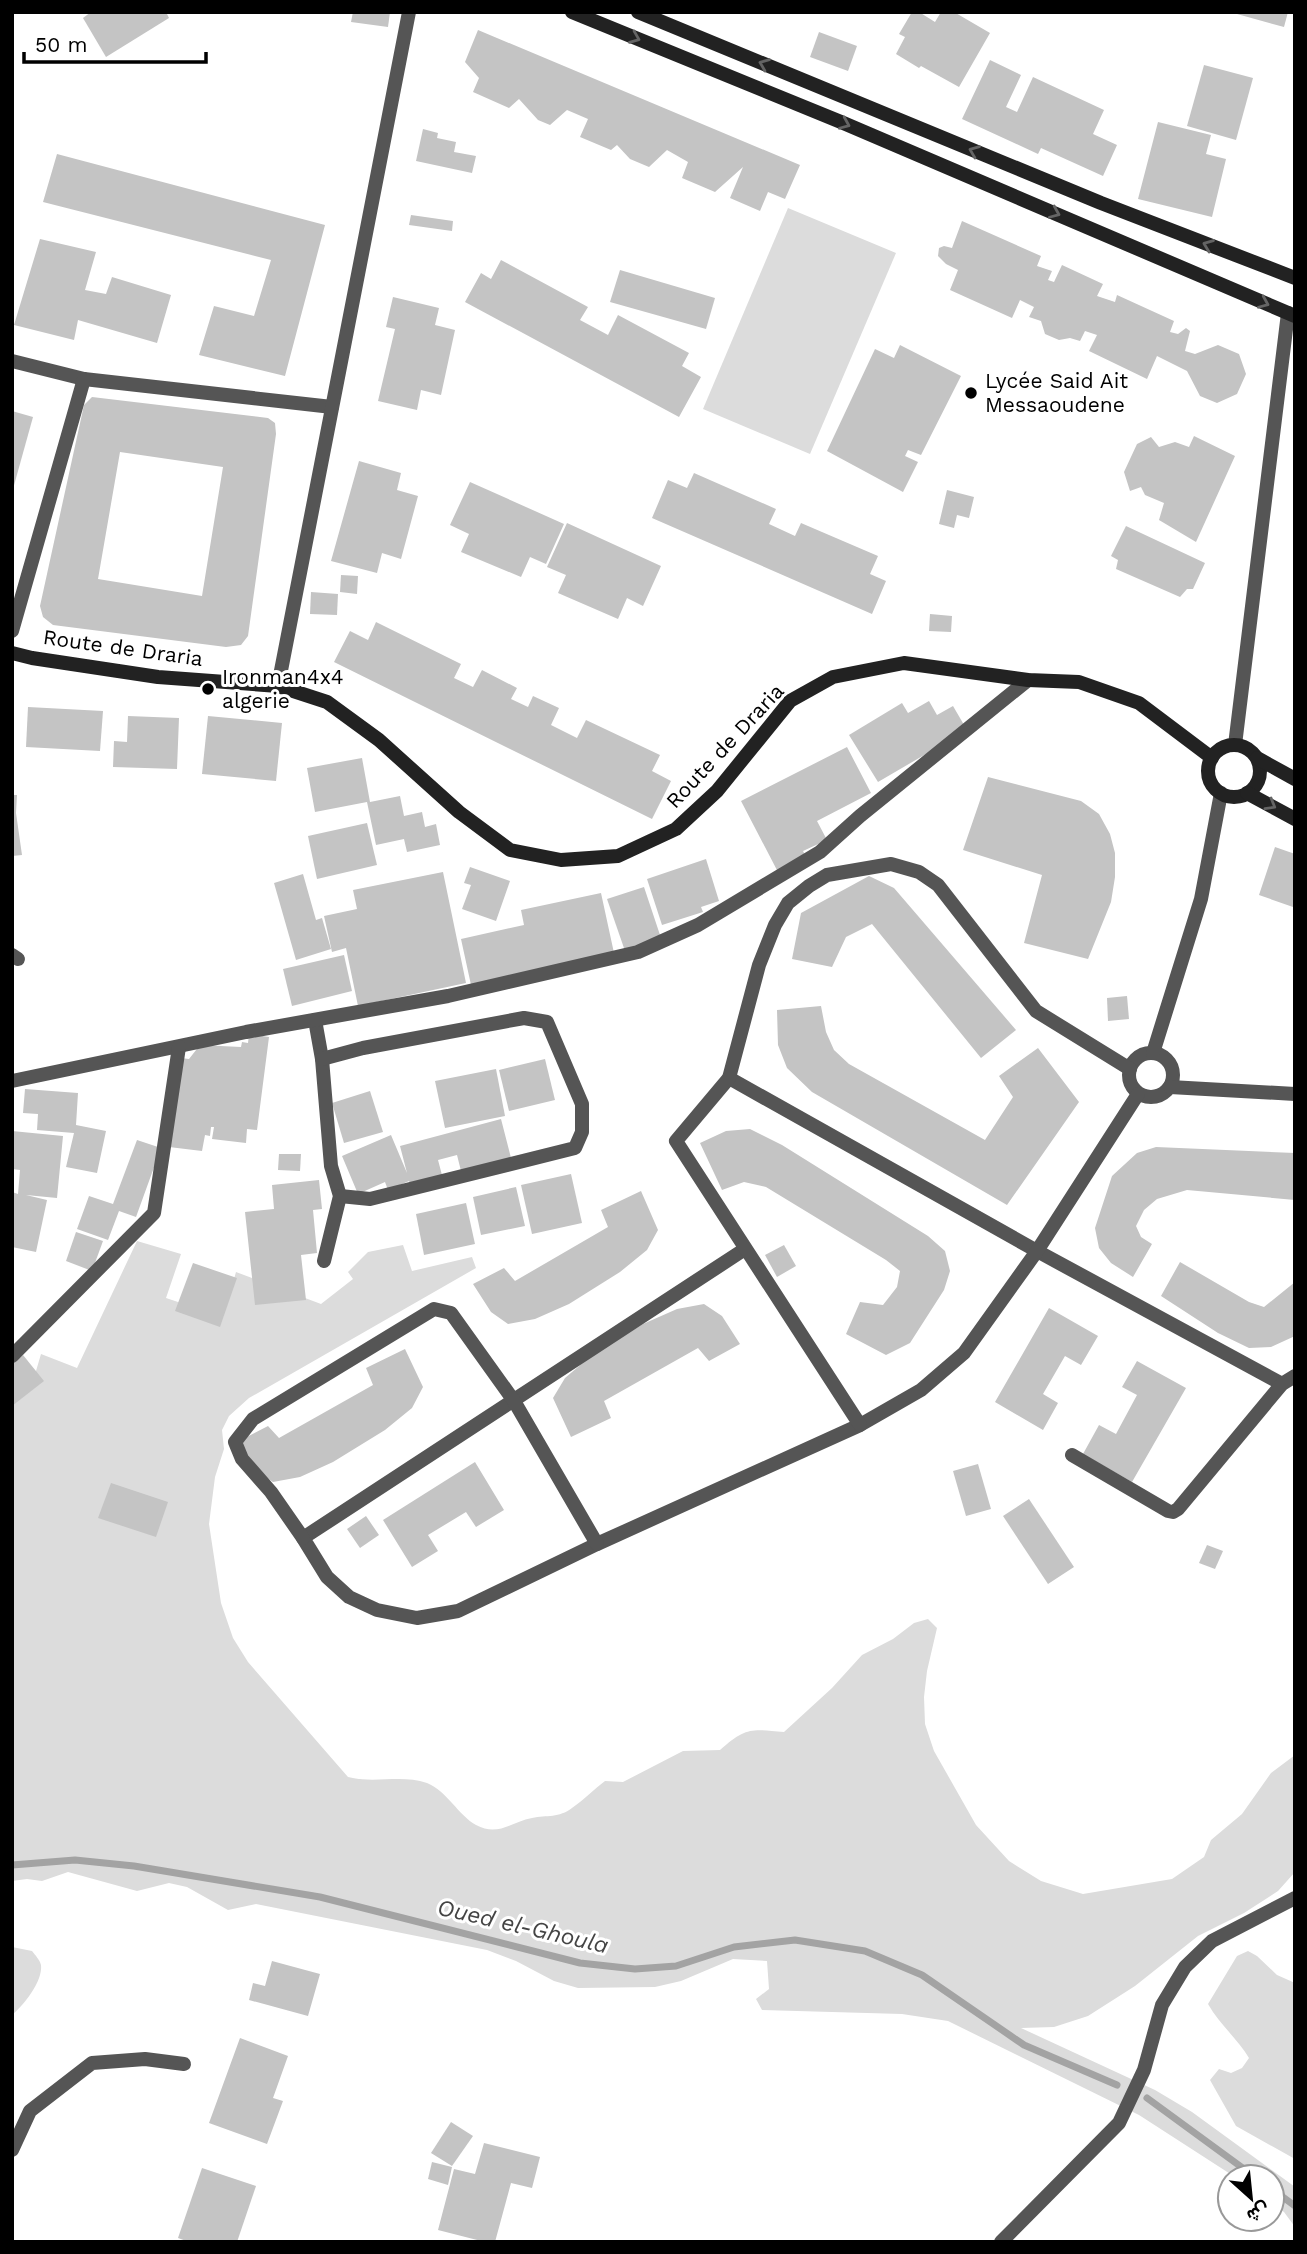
<svg xmlns="http://www.w3.org/2000/svg" width="1307" height="2254" font-family="'Work Sans',Vazirmatn,sans-serif">
<style>
.green{fill:#dcdcdc}
.lines{fill:none;stroke-linecap:round;stroke-linejoin:round}
.stream{stroke:#a3a3a3;stroke-width:7}
.building{fill:#c4c4c4;fill-rule:evenodd}
.minor{stroke:#555;stroke-width:14}
.secondary{stroke:#222;stroke-width:14}
.oneway{stroke:#646464}
.poi-dot{fill:#000;stroke:#fff;stroke-width:2.5}
.labels{text-anchor:middle;stroke-width:6;stroke-linejoin:round;paint-order:stroke}
.poi-label{font-size:21px;fill:#000;stroke:#fff;text-anchor:start}
.street-label{font-size:21px;fill:#000;stroke:#fff}
.water-label{font-size:23px;font-style:italic;fill:#444;stroke:#fff}
</style>
<rect width="100%" height="100%" fill="#fff"/>
<g class="green">
<polygon points="788,208 896,253 810,454 703,409"/>
<path d="M 137,1241 L 181,1254 L 166,1298 L 223,1317 L 236,1272 L 321,1304 L 353,1279 L 348,1272 L 368,1252 L 403,1245 L 412,1271 L 472,1257 L 476,1268 L 249,1398 L 229,1416 L 222,1430 L 224,1449 L 215,1477 L 209,1524 L 221,1603 L 233,1638 L 248,1662 L 348,1777 C 375,1784 401,1774 427,1783 C 447,1791 458,1815 476,1825 C 498,1837 511,1822 532,1818 C 547,1815 559,1818 572,1808 C 584,1800 594,1789 605,1781 L 623,1782 L 683,1751 L 720,1750 C 746,1727 751,1729 784,1732 L 832,1688 L 862,1655 L 893,1639 L 914,1623 L 928,1619 L 937,1628 L 927,1671 L 924,1697 L 925,1724 L 934,1751 L 976,1825 L 1009,1861 L 1041,1881 L 1083,1894 L 1172,1879 L 1204,1857 L 1211,1840 L 1242,1814 L 1271,1773 L 1295,1755 L 1295,1872 L 1278,1891 L 1244,1913 L 1198,1936 L 1135,1986 L 1088,2016 L 1054,2027 L 1021,2028 L 1155,2090 L 1192,2112 L 1291,2184 L 1295,2187 L 1295,2227 L 1284,2212 L 1272,2204 L 1272,2177 L 1235,2177 L 1139,2115 L 948,2021 L 902,2014 L 762,2010 L 756,1999 L 769,1989 L 767,1961 L 733,1959 L 681,1981 L 655,1987 L 578,1988 L 554,1981 L 516,1961 L 487,1950 L 256,1904 L 228,1910 L 187,1887 L 169,1883 L 137,1891 L 68,1872 L 42,1881 L 27,1879 L 12,1881 L 12,1399 L 36,1371 L 41,1354 L 77,1368 Z"/>
<path d="M 12,1947 L 32,1951 C 35,1955 40,1960 41,1965 C 43,1981 24,2005 12,2015 Z"/>
<path d="M 1248,1951 L 1257,1956 L 1277,1975 L 1295,1983 L 1295,2159 L 1236,2126 L 1210,2080 L 1219,2069 L 1231,2073 L 1242,2068 L 1249,2058 C 1237,2038 1219,2024 1208,2004 L 1237,1956 Z"/>
</g>
<g class="lines">
<g class="stream">
<polyline points="12,1865 75,1860 134,1866 320,1897 580,1963 635,1969 676,1966 734,1947 795,1940 865,1951 922,1975 1024,2045 1117,2085"/>
<polyline points="1147,2098 1255,2177"/>
<polyline points="1272,2189 1295,2206"/>
</g>
</g>
<g class="building">
<polygon points="91,12 166,12 169,18 106,57 83,18"/>
<polygon points="353,12 390,12 388,27 351,22"/>
<polygon points="912,12 919,12 935,22 941,12 954,12 990,33 959,87 921,66 919,68 896,54 905,37 899,34"/>
<polygon points="1237,12 1288,12 1284,27 1237,14"/>
<polygon points="478,30 800,165 785,199 768,192 760,211 730,198 743,167 715,192 682,178 688,162 667,150 649,167 630,159 617,145 611,150 580,137 588,119 567,110 550,125 538,120 519,99 509,108 473,92 479,78 465,62"/>
<polygon points="819,32 857,46 848,71 810,57"/>
<polygon points="990,60 1021,75 1006,107 1017,112 1033,77 1104,110 1093,134 1117,145 1103,176 1041,148 1038,154 962,119"/>
<polygon points="1204,65 1253,78 1236,140 1187,126"/>
<polygon points="1158,122 1211,135 1206,154 1226,159 1212,217 1138,199"/>
<polygon points="423,129 438,133 437,138 456,142 454,152 476,156 472,173 416,161"/>
<polygon points="57,154 325,225 285,376 199,355 214,306 254,316 271,260 43,202"/>
<polygon points="411,215 453,221 452,231 409,225"/>
<polygon points="962,221 1041,256 1037,266 1052,271 1048,280 1054,282 1062,265 1103,284 1097,296 1115,302 1117,295 1174,321 1170,332 1178,334 1186,328 1190,331 1185,351 1195,354 1218,345 1239,354 1246,374 1237,394 1217,403 1200,396 1187,371 1157,356 1147,379 1089,351 1097,335 1085,331 1080,341 1070,338 1059,340 1045,334 1041,321 1029,317 1034,307 1020,300 1012,318 950,290 958,270 946,264 938,256 939,248 944,246 952,248"/>
<polygon points="40,239 96,252 85,290 106,294 112,277 171,295 157,343 78,320 74,340 14,325"/>
<polygon points="501,260 588,307 580,320 608,335 618,315 689,353 682,366 701,377 679,417 465,302 481,273 491,279"/>
<polygon points="620,270 715,298 706,329 610,302"/>
<polygon points="393,297 439,308 435,325 455,330 441,395 421,390 417,410 378,401 395,329 386,327"/>
<polygon points="900,345 961,376 921,455 908,450 905,456 918,462 903,492 827,451 875,349 894,358"/>
<path d="M 92,397 L 268,418 L 275,423 L 276,434 L 248,636 L 241,645 L 226,647 L 53,625 L 43,617 L 40,606 L 84,405 ZM 120,452 L 223,467 L 202,596 L 98,579 Z"/>
<polygon points="12,411 33,417 13,489 12,489"/>
<polygon points="1194,436 1235,456 1196,542 1159,520 1164,503 1145,495 1141,487 1130,491 1124,472 1137,444 1151,437 1159,447 1175,442 1189,447"/>
<polygon points="359,461 401,473 397,490 418,496 401,559 382,553 377,573 331,561"/>
<polygon points="694,473 776,509 769,524 795,536 801,523 878,556 870,574 886,581 872,614 652,518 668,480 687,488"/>
<polygon points="470,482 564,524 546,564 530,557 521,577 461,552 469,534 450,525"/>
<polygon points="947,490 974,497 969,518 957,515 954,528 939,524"/>
<polygon points="567,523 661,566 643,606 627,598 618,619 558,593 566,575 547,567"/>
<polygon points="1126,526 1205,563 1193,589 1187,589 1180,597 1116,569 1118,560 1111,556"/>
<polygon points="341,575 358,576 357,594 340,592"/>
<polygon points="311,592 338,594 337,615 310,614"/>
<polygon points="930,614 952,616 951,632 929,631"/>
<polygon points="376,622 461,664 454,678 473,687 482,670 517,688 511,699 528,707 533,696 559,708 551,725 577,738 586,720 660,755 652,771 671,781 652,819 334,662 350,631 368,640"/>
<polygon points="929,701 937,715 953,706 967,730 878,782 849,735 902,703 908,713"/>
<polygon points="28,707 103,711 100,751 26,747"/>
<polygon points="128,716 179,718 177,769 113,767 114,741 127,742"/>
<polygon points="208,716 282,723 276,781 202,774"/>
<polygon points="847,747 871,793 817,821 827,840 803,851 807,859 779,874 741,801"/>
<polygon points="362,758 370,802 400,796 404,816 422,812 425,827 436,824 440,845 407,852 404,839 376,845 367,802 315,812 307,768"/>
<polygon points="988,777 1081,801 1099,814 1110,834 1115,853 1115,877 1111,902 1088,959 1024,943 1042,875 963,850"/>
<polygon points="12,795 17,795 16,813 22,855 12,856"/>
<polygon points="367,823 377,865 317,879 308,836"/>
<polygon points="1275,847 1295,854 1293,907 1259,895"/>
<polygon points="706,859 719,901 701,907 703,912 662,925 647,879"/>
<polygon points="470,867 510,881 496,921 462,909 471,885 464,883"/>
<polygon points="443,872 466,983 358,1006 346,948 332,952 324,916 357,909 353,890"/>
<polygon points="303,874 316,920 322,918 331,949 296,960 274,883"/>
<polygon points="869,876 894,888 1016,1030 981,1058 872,924 846,937 832,967 792,959 801,913"/>
<polygon points="644,887 661,938 625,951 607,899"/>
<polygon points="601,893 614,953 471,985 461,939 524,925 521,910"/>
<polygon points="344,955 352,991 292,1006 283,969"/>
<polygon points="1127,996 1129,1019 1108,1021 1107,998"/>
<polygon points="821,1006 826,1032 834,1050 849,1064 985,1140 1013,1097 999,1076 1038,1048 1079,1102 1007,1205 812,1092 787,1068 778,1045 777,1010"/>
<polygon points="249,1034 269,1037 257,1130 247,1129 246,1143 212,1139 214,1127 211,1127 210,1136 205,1135 202,1151 169,1147 181,1058 189,1059 200,1045 241,1047 242,1042 248,1043"/>
<polygon points="545,1059 555,1100 509,1111 499,1070"/>
<polygon points="496,1069 505,1116 445,1128 435,1081"/>
<polygon points="25,1089 78,1093 76,1125 106,1131 97,1173 66,1167 74,1133 37,1130 38,1114 23,1113"/>
<polygon points="370,1091 383,1132 344,1143 332,1103"/>
<polygon points="501,1119 511,1158 461,1171 457,1155 438,1160 442,1175 410,1184 409,1181 388,1190 385,1182 358,1194 342,1156 391,1135 407,1173 400,1146"/>
<polygon points="750,1129 782,1145 928,1236 945,1251 950,1271 944,1290 910,1343 886,1355 846,1334 860,1302 883,1305 897,1287 900,1271 886,1260 766,1187 744,1182 722,1190 700,1143 726,1131"/>
<polygon points="12,1131 63,1136 57,1198 26,1195 47,1200 36,1252 12,1247 12,1192 18,1194 20,1170 12,1169"/>
<polygon points="137,1140 161,1148 136,1217 119,1211 108,1240 77,1229 89,1196 113,1204"/>
<polygon points="1156,1147 1295,1153 1295,1200 1187,1190 1157,1199 1144,1210 1136,1226 1141,1237 1152,1244 1133,1277 1111,1263 1099,1248 1095,1228 1112,1176 1137,1153"/>
<polygon points="279,1154 301,1154 300,1171 278,1170"/>
<polygon points="571,1174 582,1223 532,1234 521,1185"/>
<polygon points="319,1180 322,1209 313,1210 317,1253 301,1255 306,1300 255,1305 245,1212 274,1209 272,1185"/>
<polygon points="516,1187 525,1226 481,1235 473,1197"/>
<polygon points="641,1191 658,1230 647,1250 620,1272 569,1304 535,1319 508,1324 491,1312 473,1284 504,1268 515,1281 608,1227 601,1210"/>
<polygon points="466,1203 475,1244 424,1255 416,1214"/>
<polygon points="76,1232 103,1241 92,1271 66,1261"/>
<polygon points="784,1245 796,1266 777,1277 765,1255"/>
<polygon points="1180,1262 1249,1302 1264,1307 1295,1282 1295,1336 1271,1347 1249,1348 1218,1333 1161,1296"/>
<polygon points="193,1263 237,1278 220,1327 175,1311"/>
<polygon points="704,1304 722,1316 740,1344 709,1361 698,1348 604,1401 611,1418 571,1437 553,1398 565,1378 592,1355 643,1324 677,1309"/>
<polygon points="1049,1308 1098,1336 1081,1365 1065,1356 1043,1394 1058,1403 1043,1430 995,1402"/>
<polygon points="405,1349 423,1387 412,1408 385,1430 333,1462 300,1477 273,1482 255,1470 237,1442 268,1426 279,1438 373,1385 366,1368"/>
<polygon points="23,1355 44,1381 12,1406 12,1364"/>
<polygon points="1137,1361 1186,1388 1132,1482 1083,1454 1099,1425 1116,1434 1137,1395 1122,1387"/>
<polygon points="475,1462 504,1510 476,1527 466,1512 428,1535 438,1551 412,1567 383,1520"/>
<polygon points="978,1464 991,1509 966,1516 953,1471"/>
<polygon points="111,1483 168,1502 156,1537 98,1518"/>
<polygon points="1029,1499 1074,1567 1048,1584 1003,1516"/>
<polygon points="366,1516 379,1535 360,1548 347,1529"/>
<polygon points="1207,1545 1223,1551 1215,1569 1199,1563"/>
<polygon points="272,1961 320,1974 308,2016 249,2000 253,1983 265,1986"/>
<polygon points="240,2038 288,2056 273,2098 283,2101 267,2144 209,2123"/>
<polygon points="451,2122 473,2136 452,2166 431,2153"/>
<polygon points="484,2143 540,2157 532,2188 511,2183 495,2242 485,2242 438,2230 454,2169 475,2174"/>
<polygon points="432,2162 452,2167 448,2185 428,2179"/>
<polygon points="202,2168 256,2186 237,2242 189,2242 178,2238"/>
</g>
<g class="lines">
<g class="minor">
<polyline points="12,361 84,379 332,407"/>
<polyline points="12,631 84,379"/>
<polyline points="278,686 409,12"/>
<polyline points="1235,745 1288,313"/>
<polyline points="12,955 18,959"/>
<polyline points="315,1020 322,1059 331,1166 340,1196 324,1261"/>
<circle cx="1151" cy="1075" r="22"/>
<polyline points="1153,1053 1201,899 1221,793"/>
<polyline points="322,1059 363,1048 524,1018 547,1022 582,1104 582,1132 575,1148 370,1199 340,1196"/>
<polyline points="729,1078 1037,1251 1282,1384"/>
<polyline points="12,1081 246,1032 448,996 638,952 698,925 820,852 860,816 1028,680"/>
<polyline points="1170,1087 1295,1094"/>
<polyline points="745,1249 303,1538 327,1577 349,1597 377,1610 417,1618 458,1611 597,1544 860,1425 921,1390 964,1353 1037,1251 1138,1094"/>
<polyline points="12,1356 154,1213 179,1047"/>
<polyline points="860,1425 676,1141 729,1078 759,965 775,925 788,903 809,886 827,875 891,864 919,872 938,885 1036,1011 1130,1069"/>
<polyline points="1072,1455 1168,1511 1173,1512 1178,1509 1282,1384 1295,1376"/>
<polyline points="303,1538 271,1492 242,1459 235,1442 253,1419 434,1309 451,1313 514,1401 597,1544"/>
<polyline points="12,2150 30,2111 92,2063 145,2059 184,2064"/>
<polyline points="1001,2242 1119,2123 1144,2070 1162,2005 1185,1967 1212,1941 1295,1898"/>
</g>
<g class="secondary">
<polyline points="572,12 841,122 1295,316"/>
<polyline points="638,12 1101,203 1295,278"/>
<polyline points="12,653 32,658 158,677 278,686 327,702 379,740 459,812 510,850 561,860 618,856 676,829 717,791 790,701 833,677 904,663 1028,680 1079,682 1139,703 1212,758"/>
<circle cx="1234" cy="771" r="26"/>
<polyline points="1257,758 1295,779"/>
<polyline points="1247,793 1295,819"/>
</g>
</g>
<defs><path id="oneway-chevron" d="M-2-3.5L2.5 0L-2 3.5" fill="none" stroke-width="1.6" stroke-linecap="round" stroke-linejoin="round" transform="scale(1.75)"/></defs>
<g class="oneway">
<use href="#oneway-chevron" transform="translate(635 38) rotate(22)"/>
<use href="#oneway-chevron" transform="translate(764 64) rotate(-158)"/>
<use href="#oneway-chevron" transform="translate(845 124) rotate(23)"/>
<use href="#oneway-chevron" transform="translate(974 151) rotate(-158)"/>
<use href="#oneway-chevron" transform="translate(1055 213) rotate(23)"/>
<use href="#oneway-chevron" transform="translate(1208 245) rotate(-159)"/>
<use href="#oneway-chevron" transform="translate(1264 303) rotate(23)"/>
<use href="#oneway-chevron" transform="translate(1271 805) rotate(30)"/>
</g>
<g class="poi-dot">
<circle cx="971" cy="393" r="7"/>
<circle cx="208" cy="689" r="7"/>
</g>
<g class="labels">
<g class="poi-label">
<text x="985" y="388">Lycée Said Ait<tspan x="985" dy="24">Messaoudene</tspan></text>
<text x="222" y="684">Ironman4x4<tspan x="222" dy="24">algerie</tspan></text>
</g>
<g class="street-label">
<text transform="translate(123 648) rotate(8)" y="7">Route de Draria</text>
<text transform="translate(725 746) rotate(-47)" y="7">Route de Draria</text>
</g>
<g class="water-label">
<text transform="translate(523 1926) rotate(13)" y="8">Oued el-Ghoula</text>
</g>
</g>
<rect width="1307" height="2254" fill="none" stroke="#000000" stroke-width="28"/>
<g transform="translate(1251 2198) rotate(153)"><circle r="33" fill="#ffffff" stroke="#999999" stroke-width="2"/>
<path d="M0-5L12 26L0 18L-12 26Z" fill="#000000"/>
<text y="-10" font-size="19" font-weight="bold" text-anchor="middle" fill="#000000">ش</text>
</g>
<path d="M24 52v10h182v-10" fill="none" stroke="#000000" stroke-width="3.5"/>
<text x="35" y="52" font-size="21" fill="#000000" stroke="#ffffff" stroke-width="5" paint-order="stroke">50 m</text>
</svg>
